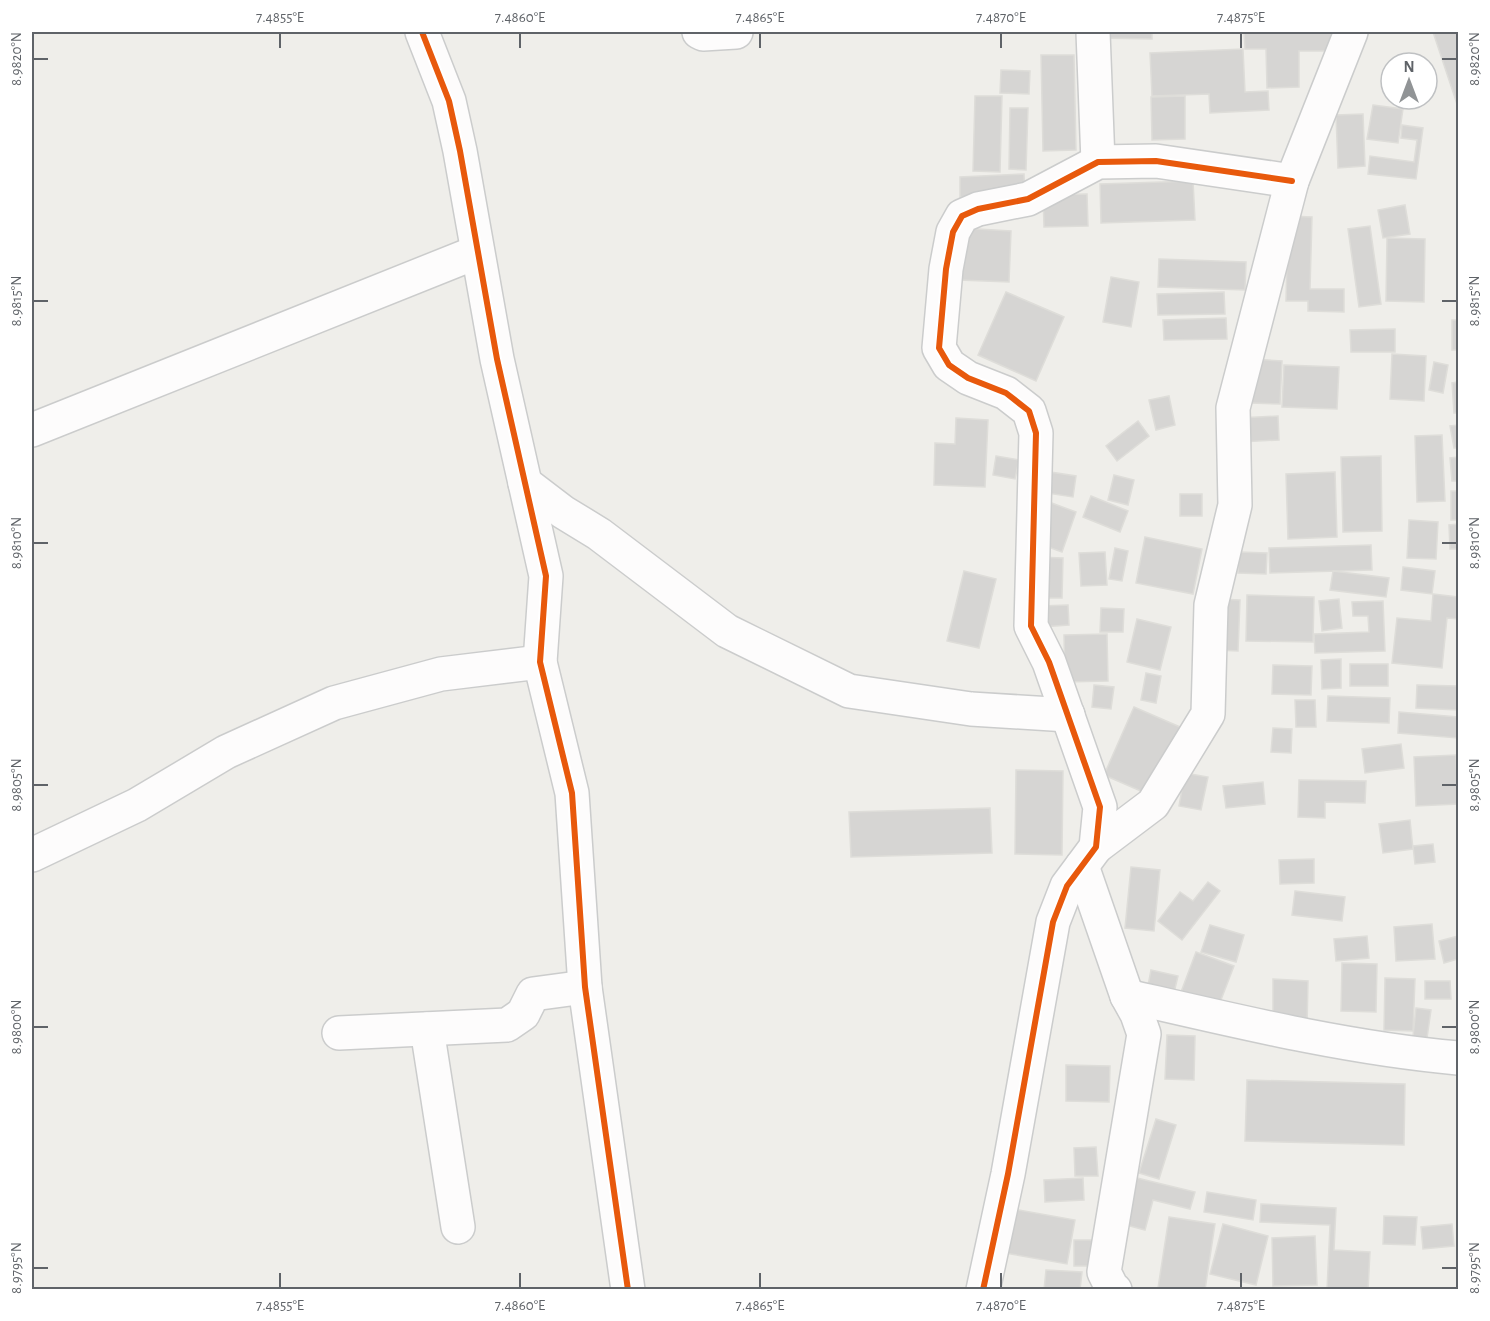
<svg xmlns="http://www.w3.org/2000/svg" width="1490" height="1321" font-family="'Alegreya Sans',sans-serif">
<style>
.building{fill:#d6d5d3;stroke:#deddd9;stroke-width:1.5}
.lines{fill:none;stroke-linecap:round;stroke-linejoin:round}
.minor-casing{stroke:#cbcccc;stroke-width:36}
.minor{stroke:#fdfcfc;stroke-width:33}
.cycleway-casing{stroke:#fff;stroke-width:10}
.cycleway{stroke:#e8590c;stroke-width:6}
.ticks{fill:none;stroke:#5f6368;stroke-width:2}
.neatline{fill:none;stroke:#5f6368;stroke-width:2}
.ticks-label{font-size:15px;text-anchor:middle;fill:#5f6368}
</style>
<rect width="100%" height="100%" fill="#efeeea"/>
<g class="building">
<polygon points="1099,32 1152,32 1152,39 1099,38"/>
<polygon points="1244,32 1331,32 1332,51 1299,51 1299,87 1267,88 1266,49 1245,49"/>
<polygon points="1433,32 1458,32 1458,107"/>
<polygon points="1243,49 1245,92 1268,91 1269,110 1210,113 1209,94 1152,96 1150,53"/>
<polygon points="1041,55 1074,55 1076,150 1043,151"/>
<polygon points="1001,70 1030,71 1029,94 1000,93"/>
<polygon points="975,96 1002,96 1000,172 973,171"/>
<polygon points="1185,96 1185,139 1152,140 1151,97"/>
<polygon points="1373,105 1403,109 1398,143 1367,139"/>
<polygon points="1010,108 1028,108 1026,170 1009,169"/>
<polygon points="1363,114 1365,166 1338,168 1336,115"/>
<polygon points="1402,125 1423,128 1416,179 1368,174 1370,156 1414,162 1417,140 1401,138"/>
<polygon points="1024,174 1025,194 960,197 960,177"/>
<polygon points="1193,181 1195,220 1101,223 1100,184"/>
<polygon points="1087,194 1088,226 1044,227 1043,195"/>
<polygon points="1405,205 1410,234 1383,238 1378,210"/>
<polygon points="1288,216 1312,217 1310,289 1344,289 1344,312 1308,311 1308,301 1286,301"/>
<polygon points="1370,226 1381,304 1359,307 1348,229"/>
<polygon points="961,228 1011,231 1009,282 959,280"/>
<polygon points="1387,238 1425,239 1424,302 1386,301"/>
<polygon points="1159,259 1246,262 1245,290 1158,287"/>
<polygon points="1111,277 1139,282 1131,327 1103,322"/>
<polygon points="1006,292 1064,317 1036,381 978,355"/>
<polygon points="1224,292 1225,314 1158,315 1157,294"/>
<polygon points="1226,318 1227,339 1164,340 1163,320"/>
<rect x="1452" y="320" width="6" height="30"/>
<polygon points="1395,329 1395,352 1351,352 1350,330"/>
<polygon points="1392,354 1426,356 1424,401 1390,399"/>
<polygon points="1253,359 1282,361 1280,404 1251,403"/>
<polygon points="1434,362 1448,365 1443,393 1429,390"/>
<polygon points="1284,365 1339,367 1337,409 1282,407"/>
<polygon points="1458,382 1458,413 1454,413 1452,383"/>
<polygon points="1169,396 1175,425 1156,430 1149,400"/>
<polygon points="1278,416 1279,440 1240,442 1239,418"/>
<polygon points="956,418 988,420 985,487 934,485 935,443 955,444"/>
<polygon points="1138,421 1149,436 1117,461 1106,446"/>
<polygon points="1458,425 1458,448 1454,448 1450,426"/>
<polygon points="1442,435 1445,501 1417,502 1415,436"/>
<polygon points="996,456 1019,460 1015,479 993,475"/>
<polygon points="1381,456 1382,531 1343,532 1341,457"/>
<polygon points="1458,457 1458,481 1452,481 1450,458"/>
<polygon points="1044,471 1076,476 1073,497 1040,492"/>
<polygon points="1335,472 1337,537 1288,539 1286,474"/>
<polygon points="1114,475 1134,480 1128,505 1108,500"/>
<rect x="1451" y="491" width="7" height="29"/>
<rect x="1180" y="494" width="22" height="22"/>
<polygon points="1091,496 1128,511 1120,532 1083,517"/>
<polygon points="1049,502 1076,512 1062,552 1040,544"/>
<polygon points="1409,520 1438,522 1436,559 1407,558"/>
<polygon points="1458,524 1458,549 1450,549 1449,525"/>
<polygon points="1145,537 1202,549 1193,594 1136,583"/>
<polygon points="1371,545 1372,570 1270,573 1269,548"/>
<polygon points="1115,548 1128,551 1122,581 1109,579"/>
<polygon points="1105,552 1107,585 1081,586 1079,553"/>
<polygon points="1239,552 1267,553 1266,574 1238,573"/>
<polygon points="1037,557 1063,558 1062,598 1037,598"/>
<polygon points="1403,567 1435,571 1432,594 1401,590"/>
<polygon points="964,571 996,579 979,648 947,641"/>
<polygon points="1333,571 1389,578 1386,597 1330,590"/>
<polygon points="1433,594 1458,597 1458,619 1447,618 1442,668 1392,663 1397,618 1431,621"/>
<polygon points="1247,595 1314,597 1313,642 1246,641"/>
<polygon points="1218,599 1240,600 1238,651 1216,650"/>
<polygon points="1339,599 1342,628 1322,631 1319,601"/>
<polygon points="1383,601 1385,651 1315,653 1314,634 1369,632 1368,616 1353,616 1352,602"/>
<polygon points="1068,605 1069,625 1041,627 1040,606"/>
<polygon points="1101,608 1124,609 1123,632 1100,632"/>
<polygon points="1137,619 1171,627 1160,670 1127,662"/>
<polygon points="1107,634 1108,681 1065,682 1064,635"/>
<polygon points="1341,659 1341,688 1322,689 1321,660"/>
<rect x="1350" y="664" width="38" height="22"/>
<polygon points="1273,665 1312,666 1311,695 1272,694"/>
<polygon points="1146,673 1161,676 1156,703 1141,700"/>
<polygon points="1094,685 1114,687 1111,709 1092,707"/>
<polygon points="1417,685 1458,686 1458,710 1416,708"/>
<polygon points="1328,696 1390,698 1389,723 1327,721"/>
<polygon points="1295,700 1315,700 1316,727 1296,727"/>
<polygon points="1134,707 1180,727 1150,795 1104,775"/>
<polygon points="1399,712 1458,717 1458,738 1398,733"/>
<polygon points="1273,728 1292,729 1291,753 1271,752"/>
<polygon points="1401,744 1404,768 1365,773 1362,749"/>
<polygon points="1456,755 1458,804 1416,806 1414,757"/>
<polygon points="1016,770 1063,771 1062,855 1015,854"/>
<polygon points="1185,773 1208,777 1201,810 1179,806"/>
<polygon points="1299,780 1366,781 1365,803 1325,802 1325,818 1298,817"/>
<polygon points="1263,782 1265,804 1226,808 1223,786"/>
<polygon points="990,808 992,853 851,857 849,812"/>
<polygon points="1410,820 1413,849 1383,853 1379,824"/>
<polygon points="1433,844 1435,862 1415,864 1413,846"/>
<polygon points="1314,859 1314,883 1280,884 1279,860"/>
<polygon points="1131,867 1160,870 1154,931 1125,928"/>
<polygon points="1208,882 1220,891 1182,940 1158,921 1180,892 1193,901"/>
<polygon points="1295,891 1345,897 1342,921 1292,915"/>
<polygon points="1432,924 1435,959 1396,961 1394,927"/>
<polygon points="1210,925 1244,935 1236,962 1201,952"/>
<polygon points="1367,936 1369,958 1336,961 1334,939"/>
<polygon points="1458,936 1458,959 1444,963 1439,941"/>
<polygon points="1196,952 1234,966 1219,1005 1181,992"/>
<polygon points="1342,963 1377,964 1376,1012 1341,1011"/>
<polygon points="1151,970 1178,976 1173,997 1147,991"/>
<polygon points="1385,978 1415,979 1413,1031 1384,1030"/>
<polygon points="1273,979 1308,981 1307,1027 1273,1026"/>
<polygon points="1425,981 1450,981 1451,999 1425,999"/>
<polygon points="1416,1008 1431,1010 1427,1038 1413,1036"/>
<polygon points="1167,1035 1195,1036 1194,1080 1165,1079"/>
<polygon points="1066,1065 1110,1066 1109,1102 1066,1101"/>
<polygon points="1247,1080 1405,1084 1404,1145 1245,1141"/>
<polygon points="1156,1119 1176,1125 1159,1179 1139,1173"/>
<polygon points="1096,1147 1098,1176 1075,1176 1074,1148"/>
<polygon points="1083,1178 1084,1200 1045,1202 1044,1180"/>
<polygon points="1137,1178 1195,1192 1190,1209 1153,1200 1145,1230 1126,1225"/>
<polygon points="1207,1192 1256,1200 1253,1220 1204,1212"/>
<polygon points="1261,1204 1336,1208 1334,1250 1370,1252 1368,1290 1327,1290 1330,1225 1260,1222"/>
<polygon points="1007,1208 1075,1220 1067,1264 999,1252"/>
<polygon points="1384,1216 1417,1217 1415,1245 1383,1244"/>
<polygon points="1169,1217 1215,1224 1205,1290 1158,1288"/>
<polygon points="1223,1224 1268,1236 1256,1285 1210,1274"/>
<polygon points="1452,1224 1454,1246 1423,1249 1421,1227"/>
<polygon points="1315,1236 1317,1285 1273,1286 1272,1238"/>
<rect x="1074" y="1240" width="22" height="26"/>
<polygon points="1046,1270 1082,1272 1080,1290 1044,1290"/>
</g>
<g class="lines">
<defs>
<g id="minor">
<polyline points="422,32 449,101 460,151 497,359 546,576 540,662 572,793 585,987 628,1290"/>
<polyline points="699,32 703,34 736,32"/>
<polyline points="1093,32 1098,162"/>
<polyline points="32,430 477,252"/>
<polyline points="525,483 563,512 599,534 727,631 849,691 971,709 1068,715"/>
<polyline points="1096,847 1153,804 1208,714 1211,605 1235,505 1233,408 1292,181 1351,32"/>
<polyline points="32,855 137,805 226,752 334,703 441,674 540,662"/>
<polyline points="1082,866 1127,996 1137,1014 1144,1034 1104,1272 1112,1288 1115,1290"/>
<path d="M 1127,996 C 1236,1021 1346,1048 1458,1058"/>
<polyline points="427,1029 458,1227"/>
<polyline points="339,1033 507,1025 523,1014 533,994 585,987"/>
<polyline points="983,1290 1008,1174 1053,922 1067,886 1096,847 1100,807 1049,662 1031,626 1036,433 1029,411 1006,393 968,378 949,365 939,348 946,269 953,232 962,216 978,209 1028,199 1098,162 1156,161 1292,181"/>
</g>
</defs>
<use href="#minor" class="minor-casing"/>
<use href="#minor" class="minor"/>
<defs>
<g id="cycleway">
<polyline points="422,32 449,101 460,151 497,359 546,576 540,662 572,793 585,987 628,1290"/>
<polyline points="983,1290 1008,1174 1053,922 1067,886 1096,847 1100,807 1049,662 1031,626 1036,433 1029,411 1006,393 968,378 949,365 939,348 946,269 953,232 962,216 978,209 1028,199 1098,162 1156,161 1292,181"/>
</g>
</defs>
<use href="#cycleway" class="cycleway-casing"/>
<use href="#cycleway" class="cycleway"/>
</g>
<path class="ticks" d="M 280,33 L 280,48M 520,33 L 520,48M 760,33 L 760,48M 1001,33 L 1001,48M 1241,33 L 1241,48M 33,59 L 48,59M 1442,59 L 1457,59M 33,301 L 48,301M 1442,301 L 1457,301M 33,543 L 48,543M 1442,543 L 1457,543M 33,785 L 48,785M 1442,785 L 1457,785M 33,1027 L 48,1027M 1442,1027 L 1457,1027M 33,1268 L 48,1268M 1442,1268 L 1457,1268M 280,1273 L 280,1288M 520,1273 L 520,1288M 760,1273 L 760,1288M 1001,1273 L 1001,1288M 1241,1273 L 1241,1288"/>
<rect width="1490" height="1321" fill="none" stroke="#ffffff" stroke-width="66"/>
<g transform="translate(1409 81)"><circle r="28" fill="#ffffff" stroke="#bfc1c3" stroke-width="1.5"/>
<path d="M0-4.5L10 22L0 15L-10 22Z" fill="#919496"/>
<text y="-9" font-size="16" font-weight="bold" text-anchor="middle" fill="#5f6368">N</text>
</g>
<rect x="33" y="33" width="1424" height="1255" class="neatline"/>
<g class="ticks-label">
<text x="280" y="22">7.4855°E</text>
<text x="520" y="22">7.4860°E</text>
<text x="760" y="22">7.4865°E</text>
<text x="1001" y="22">7.4870°E</text>
<text x="1241" y="22">7.4875°E</text>
<text transform="translate(16 59) rotate(-90)" y="5">8.9820°N</text>
<text transform="translate(1474 59) rotate(-90)" y="5">8.9820°N</text>
<text transform="translate(16 301) rotate(-90)" y="5">8.9815°N</text>
<text transform="translate(1474 301) rotate(-90)" y="5">8.9815°N</text>
<text transform="translate(16 543) rotate(-90)" y="5">8.9810°N</text>
<text transform="translate(1474 543) rotate(-90)" y="5">8.9810°N</text>
<text transform="translate(16 785) rotate(-90)" y="5">8.9805°N</text>
<text transform="translate(1474 785) rotate(-90)" y="5">8.9805°N</text>
<text transform="translate(16 1027) rotate(-90)" y="5">8.9800°N</text>
<text transform="translate(1474 1027) rotate(-90)" y="5">8.9800°N</text>
<text transform="translate(16 1268) rotate(-90)" y="5">8.9795°N</text>
<text transform="translate(1474 1268) rotate(-90)" y="5">8.9795°N</text>
<text x="280" y="1310">7.4855°E</text>
<text x="520" y="1310">7.4860°E</text>
<text x="760" y="1310">7.4865°E</text>
<text x="1001" y="1310">7.4870°E</text>
<text x="1241" y="1310">7.4875°E</text>
</g>
</svg>
